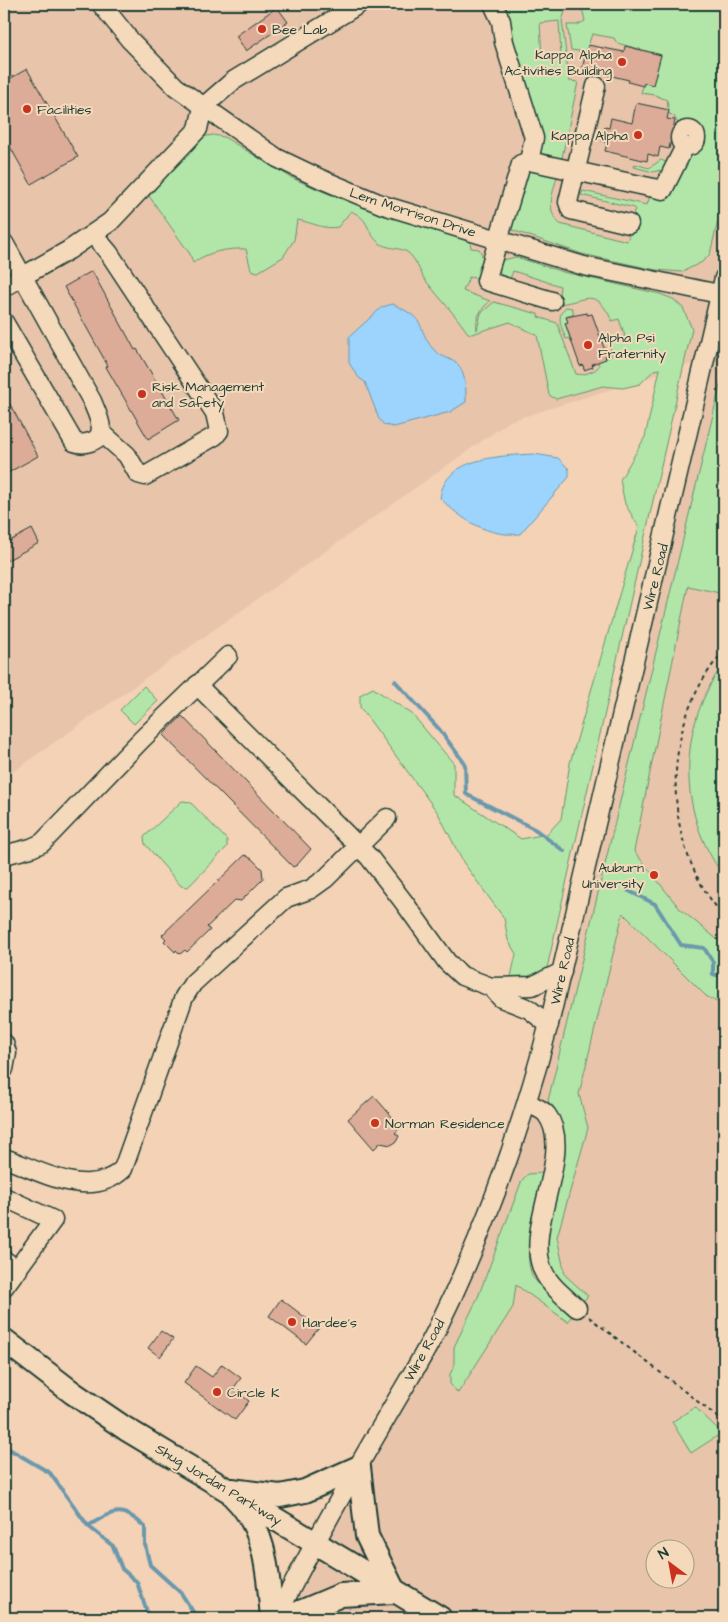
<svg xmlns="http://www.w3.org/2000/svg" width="728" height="1622" font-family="'Architects Daughter',sans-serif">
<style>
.built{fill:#e8c4ab;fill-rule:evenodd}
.green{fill:#b2e6a8;stroke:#68926e;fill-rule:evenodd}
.water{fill:#9dd4fd;stroke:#6b98ad}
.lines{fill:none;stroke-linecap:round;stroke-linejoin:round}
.stream{stroke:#6b98ad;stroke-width:4}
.building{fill:#ddac99;stroke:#1f3d34}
.minor-casing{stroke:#1f3d34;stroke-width:21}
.major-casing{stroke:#1f3d34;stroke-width:26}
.path{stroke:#1f3d34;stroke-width:2;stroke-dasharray:4 4;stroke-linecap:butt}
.minor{stroke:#f4d9bb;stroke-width:18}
.major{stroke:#f4d9bb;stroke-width:22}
.poi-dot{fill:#c8321e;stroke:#f4d9bb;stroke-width:2}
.labels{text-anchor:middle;stroke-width:4;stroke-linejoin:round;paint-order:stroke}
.poi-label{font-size:14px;fill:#1f3d34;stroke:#f4d9bb;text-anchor:start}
.street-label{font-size:14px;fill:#1f3d34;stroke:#f4d9bb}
</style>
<rect width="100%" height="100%" fill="#f3d2b6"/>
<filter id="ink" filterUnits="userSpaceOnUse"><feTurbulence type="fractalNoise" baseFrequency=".02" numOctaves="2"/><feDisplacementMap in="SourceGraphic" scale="10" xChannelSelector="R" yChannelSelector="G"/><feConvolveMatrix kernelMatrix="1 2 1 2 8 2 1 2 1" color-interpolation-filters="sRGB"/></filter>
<g filter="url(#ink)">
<path class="built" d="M 4,4 L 724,4 L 724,1618 L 276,1618 L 359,1467 L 503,1178 L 707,359 L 510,421 L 4,778 ZM 656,1550 L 686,1550 L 686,1580 L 656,1580 Z"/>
<g class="green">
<path d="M 502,4 L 724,4 L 724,195 L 710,254 L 702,262 L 682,272 L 656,270 L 582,254 L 512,230 L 510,226 L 525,172 L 530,168 L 558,173 C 554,190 544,210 560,224 L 627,241 L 636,218 L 633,215 L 635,208 L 581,195 L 583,191 L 647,205 L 650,196 L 661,198 L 691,152 L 697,150 L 703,142 L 702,132 L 695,122 L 679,126 L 674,116 L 669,114 L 667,100 L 655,95 L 641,93 L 644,83 L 653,84 L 661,55 L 617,43 L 614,38 L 592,34 L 586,52 L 571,50 L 567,25 L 577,25 L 585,21 L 583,12 L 578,7 L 566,9 L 562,20 L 569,81 L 578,82 L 561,162 L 540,156 ZM 559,21 L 561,56 L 542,58 L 540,23 Z"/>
<path d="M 213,135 L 224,137 L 292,178 L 329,194 L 470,242 L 471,248 L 479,249 C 485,258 485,271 475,278 L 469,277 L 463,291 L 490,301 C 481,309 475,317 477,330 L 481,313 L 494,302 L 538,314 L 538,317 L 557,323 L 576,374 C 583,376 596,371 599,366 L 598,362 L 611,356 L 610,341 L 625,336 L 619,319 L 612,321 C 596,286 586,301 559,304 L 561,297 L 559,295 L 560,286 L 513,271 L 510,279 L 502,277 L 498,268 L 503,260 L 516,257 L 563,272 L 660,294 L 673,299 L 683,308 L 692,329 L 547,968 L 530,981 L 510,981 L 516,954 L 508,940 L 504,918 L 463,862 L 438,813 L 360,707 L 360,695 L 373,688 L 412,714 L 454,764 L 454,795 L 521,839 L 547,834 L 561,819 L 570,763 L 639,527 L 625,504 L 620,480 L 645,437 L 660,369 L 654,370 L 640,384 L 623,388 L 603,386 L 556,399 L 549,395 L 537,335 L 510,322 L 472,334 L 468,333 C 455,314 440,299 426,281 C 419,272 417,259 407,252 C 399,247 385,249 378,242 C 365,230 371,220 351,211 L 338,227 C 323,230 312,222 297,220 L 294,240 L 283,257 L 258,272 L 251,270 L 246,249 C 229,248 206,252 193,263 L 190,254 L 149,196 L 197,142 L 202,137 Z"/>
<polygon points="661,160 668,163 660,183 657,181 660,170 653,172 634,167 635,164 649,168"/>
<path d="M 566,307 L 572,308 L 574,314 L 566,317 L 568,322 L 565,323 L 570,338 L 566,339 C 562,328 555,316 566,307 Z"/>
<polygon points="724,369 724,594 688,586 634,851 680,909 724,945 724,1006 706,996 623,913 579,1094 588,1128 557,1237 565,1275 588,1296 580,1304 552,1275 545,1256 551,1107 548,1101"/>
<path d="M 724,663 L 724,876 C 676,812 678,726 724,663 Z"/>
<polygon points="144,686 158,701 134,724 120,710"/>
<polygon points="182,801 190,802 227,840 227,847 188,887 181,886 145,844 144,837"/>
<path d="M 542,1173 L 546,1175 C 538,1202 520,1251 533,1277 C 539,1288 563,1303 574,1312 L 568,1322 L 516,1285 L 513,1307 L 458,1393 L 450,1384 L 450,1374 L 454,1367 L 454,1347 L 478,1297 L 522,1180 L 528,1174 Z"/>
<polygon points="695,1407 722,1433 691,1453 672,1422"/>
</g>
<g class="water">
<path d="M 393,304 C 401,308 416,315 420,324 C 424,334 427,343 435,351 C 441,357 453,359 458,365 C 466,375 466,389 466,402 L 450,412 L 394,427 L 384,425 L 379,419 L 365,382 L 359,378 L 349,363 L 349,337 L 382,307 Z"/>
<path d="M 534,454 L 558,458 L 569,469 L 569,477 L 520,534 C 488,537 462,520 440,498 C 445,456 502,456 534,454 Z"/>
</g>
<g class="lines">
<g class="stream">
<polyline points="395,681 439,729 465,764 466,794 536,830 564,851"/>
<polyline points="627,890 655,904 681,945 704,948 713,962 713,974 724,977"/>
<polyline points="4,1446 50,1473 88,1526 113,1546 122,1569 137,1582 149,1618"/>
<path d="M 88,1526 C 113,1511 121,1504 145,1527 L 145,1545 L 150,1565 L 181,1593 L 197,1618"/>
</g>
</g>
<g class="building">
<polygon points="277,7 288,22 246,51 236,36"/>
<polygon points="588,45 624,52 625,46 661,55 653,85 644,83 643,86 628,82 629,80 582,69"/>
<polygon points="27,69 78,157 31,184 4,136 4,82"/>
<polygon points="636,103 669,110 667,119 675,120 669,149 660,147 658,157 648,154 647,161 605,151 607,143 602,141 605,127 609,128 611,118 632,123"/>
<polygon points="92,271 135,350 137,349 179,420 148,439 106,367 108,366 64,287"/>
<polygon points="587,313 587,315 592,314 607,356 605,356 606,359 592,364 593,367 584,370 583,365 580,366 565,323 568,322 566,317"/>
<polygon points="4,393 38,456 4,475"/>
<polygon points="32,529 39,543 4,562 4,544"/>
<polygon points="182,716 311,849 297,865 293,867 163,735"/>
<polygon points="245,855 252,859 262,869 263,879 241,901 235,900 207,927 210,930 187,952 185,950 180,954 176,950 175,952 164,941 166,939 162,935"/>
<polygon points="374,1096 401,1127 395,1133 399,1136 396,1142 391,1145 380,1143 374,1149 348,1119"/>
<polygon points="281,1299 319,1328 306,1344 269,1316"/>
<polygon points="161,1331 173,1339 160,1357 148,1348"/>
<polygon points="222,1364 241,1378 233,1389 249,1401 235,1420 184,1383 196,1366 212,1377"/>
</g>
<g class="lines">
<defs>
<g id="minor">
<polyline points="101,4 130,40 176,87 277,158 321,179 383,205 584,266 724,295"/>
<polyline points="493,4 501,21 504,42 534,138 529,161"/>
<polyline points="596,86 568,202 571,210 629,224"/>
<circle cx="688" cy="138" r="8"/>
<polyline points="93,234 109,253 215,413 219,431 215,436 145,476 138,474 127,455 101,432"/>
<path d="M 4,243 L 92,401 C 97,414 110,436 90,442 C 84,444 79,444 74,442 L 4,322"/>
<polyline points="4,287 69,250 110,222 198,129 203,107 233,81 359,4"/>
<polyline points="552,301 486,281 521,164 529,161 663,190 685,146"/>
<polyline points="197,685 369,857 403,901 447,962 462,976 491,987 501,998 529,1009 549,1025"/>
<polyline points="4,855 31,848 42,843 141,740 228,656"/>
<polyline points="491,987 532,986 562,972"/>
<polyline points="4,1043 7,1053 4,1069"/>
<path d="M 528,1103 C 533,1106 544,1110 547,1115 C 574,1151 527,1223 541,1265 C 546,1283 563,1295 577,1308"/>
<path d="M 4,1158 C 40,1171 90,1201 123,1169 L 184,997 L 193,983 L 286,898 L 311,889 L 325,879 L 387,818"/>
<polyline points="4,1197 53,1220 4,1287"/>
<polyline points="4,1260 18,1270"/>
<path d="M 276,1618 C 309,1551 347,1485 385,1420 C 402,1390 421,1361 436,1331 C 486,1230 523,1125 551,1016 L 724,278"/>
</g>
<g id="major">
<polyline points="4,1340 73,1393 126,1429 440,1618"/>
<polyline points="232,1490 280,1496 305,1491 359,1467 367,1536 394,1591"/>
<path d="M 234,1497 C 267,1529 268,1576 272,1618"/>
<polyline points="286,1618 341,1595 394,1592"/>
</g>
</defs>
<use href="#minor" class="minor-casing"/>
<use href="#major" class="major-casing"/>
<g class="path">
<path d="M 724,651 C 660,722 659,844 724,916"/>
<polyline points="589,1317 724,1422"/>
</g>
<use href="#minor" class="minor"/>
<use href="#major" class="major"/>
</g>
</g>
<g class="poi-dot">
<circle cx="262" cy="29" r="5"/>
<circle cx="622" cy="62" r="5"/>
<circle cx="27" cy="109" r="5"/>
<circle cx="638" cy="135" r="5"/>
<circle cx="588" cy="345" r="5"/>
<circle cx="142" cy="394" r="5"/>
<circle cx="654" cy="875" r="5"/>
<circle cx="375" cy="1123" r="5"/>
<circle cx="292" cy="1322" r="5"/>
<circle cx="217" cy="1392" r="5"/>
</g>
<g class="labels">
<g class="poi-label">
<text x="272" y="34">Bee Lab</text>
<text x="612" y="59" text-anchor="end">Kappa Alpha<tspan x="612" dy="16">Activities Building</tspan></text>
<text x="37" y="114">Facilities</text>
<text x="628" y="140" text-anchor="end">Kappa Alpha</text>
<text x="598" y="342">Alpha Psi<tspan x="598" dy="16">Fraternity</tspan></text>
<text x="152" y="391">Risk Management<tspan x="152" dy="16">and Safety</tspan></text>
<text x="644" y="872" text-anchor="end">Auburn<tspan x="644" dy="16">University</tspan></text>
<text x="385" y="1128">Norman Residence</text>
<text x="302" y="1327">Hardee's</text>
<text x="227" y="1397">Circle K</text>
</g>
<g class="street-label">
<text transform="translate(413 212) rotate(18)" y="5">Lem Morrison Drive</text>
<text transform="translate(655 577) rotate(-76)" y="5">Wire Road</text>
<text transform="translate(562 971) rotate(-77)" y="5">Wire Road</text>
<text transform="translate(424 1350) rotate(-61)" y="5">Wire Road</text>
<text transform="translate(219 1484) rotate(31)" y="5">Shug Jordan Parkway</text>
</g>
</g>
<rect width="728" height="1622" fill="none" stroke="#f4d9bb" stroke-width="20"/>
<rect x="10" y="10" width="708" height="1602" fill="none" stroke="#1f3d34" stroke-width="2" filter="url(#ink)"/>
<g transform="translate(670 1564) rotate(328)"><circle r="24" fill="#f4d9bb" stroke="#9f9b85"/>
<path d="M0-4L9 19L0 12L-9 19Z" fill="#c8321e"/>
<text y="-8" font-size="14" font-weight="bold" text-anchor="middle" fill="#1f3d34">N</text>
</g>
</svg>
